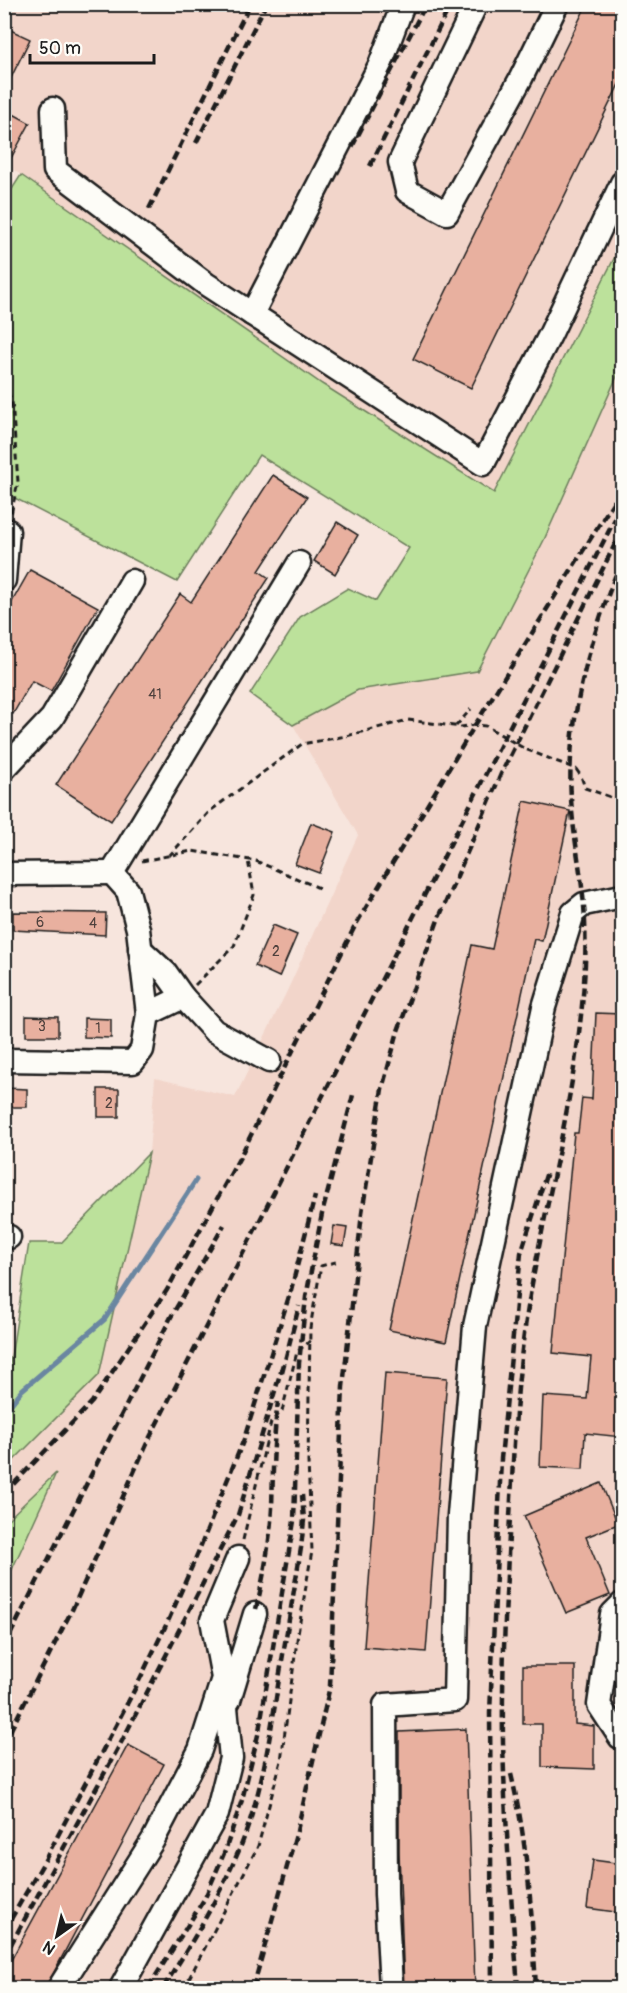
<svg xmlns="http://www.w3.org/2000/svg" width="627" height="1993" font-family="Pangolin,sans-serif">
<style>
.built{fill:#f2d5ca}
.green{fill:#bce19b;stroke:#6c7e5c;stroke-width:1.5}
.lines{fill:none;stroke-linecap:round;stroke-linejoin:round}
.stream{stroke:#6a86a1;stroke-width:5}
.building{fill:#e8b09f;stroke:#1c1c1c;stroke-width:1.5}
.minor-casing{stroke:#1c1c1c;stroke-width:27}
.path{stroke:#1c1c1c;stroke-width:3;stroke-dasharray:6 4.5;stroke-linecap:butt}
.minor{stroke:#fdfcf7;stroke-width:22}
.rail{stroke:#1c1c1c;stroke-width:4.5;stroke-dasharray:9 4.5;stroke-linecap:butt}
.labels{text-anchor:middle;stroke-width:5;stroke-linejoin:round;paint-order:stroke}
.number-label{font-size:14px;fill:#4f413d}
</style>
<rect width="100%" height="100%" fill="#f7e5dd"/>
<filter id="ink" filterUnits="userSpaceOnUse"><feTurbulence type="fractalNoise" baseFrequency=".0167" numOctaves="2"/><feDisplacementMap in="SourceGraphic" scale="12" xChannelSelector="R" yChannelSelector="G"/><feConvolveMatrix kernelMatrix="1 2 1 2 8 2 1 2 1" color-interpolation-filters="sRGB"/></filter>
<g filter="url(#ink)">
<g class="built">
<polygon points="4,5 622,5 622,243 494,493 322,384 5,164"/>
<polygon points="622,365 622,1988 5,1988 4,1585 55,1475 5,1522 5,1469 99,1375 149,1153 155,1078 235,1097 288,989 358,835 293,725 358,690 477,671 544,540"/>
</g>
<g class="green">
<polygon points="21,175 322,384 494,493 622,243 622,365 544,540 477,671 358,690 293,725 250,694 300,617 348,588 376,601 409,548 259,455 177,582 5,493 5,200"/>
<polygon points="149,1153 99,1375 5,1469 5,1395 29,1243 61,1243"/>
<polygon points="56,1473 5,1585 5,1522"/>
</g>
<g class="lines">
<polyline class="stream" points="4,1413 22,1390 105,1319 196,1180"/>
</g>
<g class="building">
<polygon points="587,4 622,4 622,78 471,388 413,359"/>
<polygon points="4,27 30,39 4,92"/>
<polygon points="4,109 30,123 4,171"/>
<polygon points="273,475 307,497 259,571 269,578 111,821 56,785 180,594 191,602"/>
<polygon points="337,522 358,535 335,574 314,561"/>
<polygon points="30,570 98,607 51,691 32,681 13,714 4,709 4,616"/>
<polygon points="524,801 570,811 542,941 534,939 446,1342 389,1330 472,945 492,949"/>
<polygon points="311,823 335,832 319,873 295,864"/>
<polygon points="13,912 106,913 105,935 13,930"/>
<polygon points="273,925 297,935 279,977 255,966"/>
<polygon points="596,1013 621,1014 617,1101 622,1101 622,1437 585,1433 583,1469 540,1467 543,1396 587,1399 591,1357 553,1353 574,1133 578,1133 582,1098 592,1099"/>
<polygon points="26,1016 58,1017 58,1036 26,1036"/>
<polygon points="84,1018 111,1019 111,1038 84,1037"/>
<polygon points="4,1088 27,1089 27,1107 4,1107"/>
<rect x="98" y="1089" width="21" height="28"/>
<polygon points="334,1226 347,1228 344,1246 331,1244"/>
<polygon points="385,1373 447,1378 426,1652 364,1647"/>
<polygon points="601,1483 618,1524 586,1537 610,1595 566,1613 524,1516"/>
<polygon points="523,1666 575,1666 575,1724 594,1726 594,1769 542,1767 542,1724 523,1724"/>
<polygon points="466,1729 475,1989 404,1989 399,1852 399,1732"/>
<polygon points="128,1745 164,1764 45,1989 12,1989 4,1985 4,1973"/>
<polygon points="593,1860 622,1864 622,1913 587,1908"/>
</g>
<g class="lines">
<defs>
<g id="minor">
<polyline points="476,4 400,162 407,191 447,213 521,78 557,4"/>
<polyline points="53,109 55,170 206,284 483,464 550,335 622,183"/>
<polyline points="252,314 380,65 403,4"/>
<polyline points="4,580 8,531"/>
<polyline points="4,769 52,718 132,581"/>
<polyline points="112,873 299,563"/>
<polyline points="112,873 128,891 138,929 148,1014"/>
<polyline points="4,874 112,873"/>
<polyline points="140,949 166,973 183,997 214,1031 269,1061"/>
<polyline points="4,1060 133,1062 142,1050 148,1014 183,997"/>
<polyline points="4,1237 9,1237"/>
<polyline points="229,1700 255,1614"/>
<polyline points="620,1737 599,1705 612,1614 622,1604"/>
<polyline points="59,1988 153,1840 200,1750 223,1678 212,1620 238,1558"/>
<polyline points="121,1988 217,1814 231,1758 224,1687"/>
<polyline points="391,1988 386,1894 385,1705 455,1700 459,1515 475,1326 544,1007 573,913 584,904 622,896"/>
</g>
</defs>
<use href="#minor" class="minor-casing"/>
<g class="path">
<polyline points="4,383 12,401 18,482 11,514"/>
<polyline points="456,726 471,709"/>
<polyline points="169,856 210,811 302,744 346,736 408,720 461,727 475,725 486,726 525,749 576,769 581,776 585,788 622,801"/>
<polyline points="142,861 192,851 256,861 319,888"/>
<polyline points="195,985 234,946 254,895 248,860"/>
<polyline points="243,1540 271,1422 282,1411 297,1352 310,1341"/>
<polyline points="184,1988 258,1846 281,1761 298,1633 312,1551 308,1462 310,1328 321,1266 339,1261"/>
</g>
<use href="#minor" class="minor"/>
<g class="rail">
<polyline points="196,143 266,4"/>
<polyline points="352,147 426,4"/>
<polyline points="370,166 451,4"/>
<polyline points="149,209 250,4"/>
<polyline points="282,1372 299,1306"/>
<polyline points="4,1494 92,1402 167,1290 241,1155 355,926 475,725 622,488"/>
<path d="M 256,1609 C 264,1577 270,1541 272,1508 C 273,1473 273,1438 278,1402"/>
<polyline points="4,1647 171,1317 224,1225"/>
<polyline points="4,1743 72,1610 148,1441 622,505"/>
<path d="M 511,1774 C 528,1844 532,1917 536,1988"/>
<polyline points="4,1931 45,1860 137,1685 169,1619 197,1555 244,1439 291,1290 315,1196"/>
<polyline points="4,1957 122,1741 238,1515 283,1364"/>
<polyline points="148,1988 205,1898 225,1851 242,1800 259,1731 294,1521 299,1363 306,1297 322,1214 353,1095"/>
<path d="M 163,1988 C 192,1943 219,1897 240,1848 C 262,1794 270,1736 279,1679 C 286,1635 294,1592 301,1548 L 304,1520 L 302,1495"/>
<polyline points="253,1988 297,1831 330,1686 343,1387 362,1213 382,1089 398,1031 438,920 501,774 622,530"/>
<polyline points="492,1988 490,1713 501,1459 521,1253 547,1172"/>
<path d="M 518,1988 C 512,1907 505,1824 503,1742 C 502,1667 506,1592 510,1517 C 513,1464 515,1411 521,1358 C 534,1242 569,1131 581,1015 C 585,979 587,942 584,906 C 581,870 573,834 571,798 C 566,717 592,633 622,559"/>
</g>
</g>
</g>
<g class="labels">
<g class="number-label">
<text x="155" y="699">41</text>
<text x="40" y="927">6</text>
<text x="93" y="928">4</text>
<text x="276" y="956">2</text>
<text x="42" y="1031">3</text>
<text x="98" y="1033">1</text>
<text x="109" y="1108">2</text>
</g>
</g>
<rect width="627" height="1993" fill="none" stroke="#fdfcf7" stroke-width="24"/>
<rect x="12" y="12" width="603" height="1969" fill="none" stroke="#1c1c1c" stroke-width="2" filter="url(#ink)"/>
<g transform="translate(57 1936) rotate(214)" stroke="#fdfcf7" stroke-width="4.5" paint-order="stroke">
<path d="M0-4.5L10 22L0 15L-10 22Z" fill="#1c1c1c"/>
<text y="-9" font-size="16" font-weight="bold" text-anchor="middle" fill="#1c1c1c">N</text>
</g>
<path d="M30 54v9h124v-9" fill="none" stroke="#1c1c1c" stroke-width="3"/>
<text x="39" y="54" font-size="18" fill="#1c1c1c" stroke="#fdfcf7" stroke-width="4.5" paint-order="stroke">50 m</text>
</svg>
